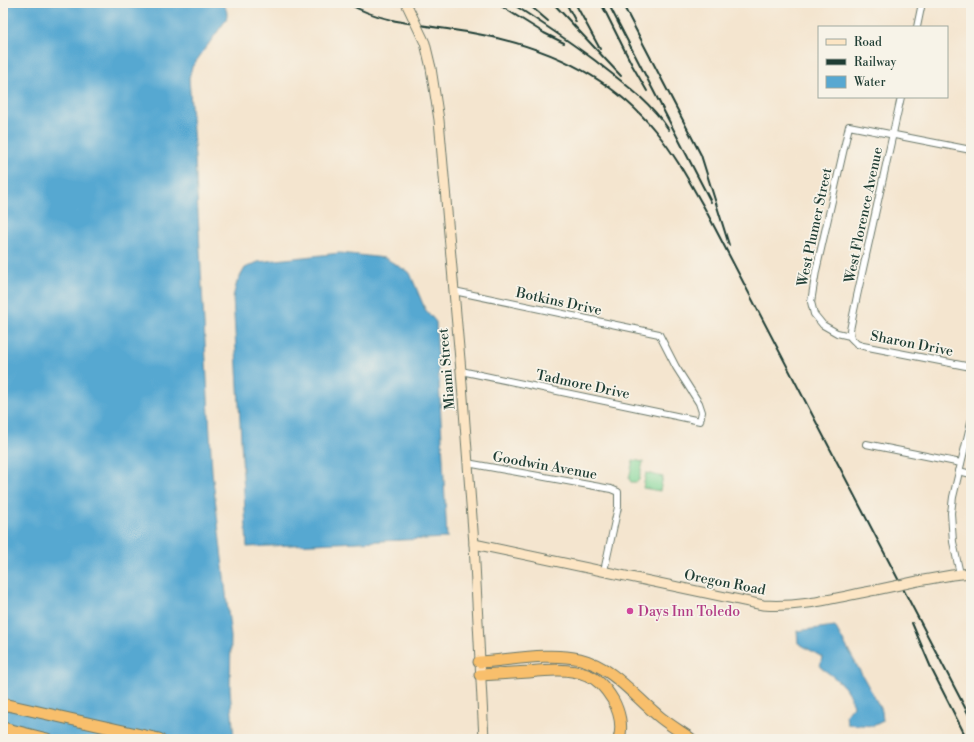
<svg xmlns="http://www.w3.org/2000/svg" width="974" height="742" font-family="'Libre Bodoni',serif">
<style>
.green{fill:#81d698;stroke:#508a66}
.water{fill:#57a8d1;stroke:#3b7282}
.lines{fill:none;stroke-linecap:round;stroke-linejoin:round}
.street-casing{stroke:#6a786a;stroke-width:8}
.secondary-casing{stroke:#6a786a;stroke-width:11}
.highway-casing{stroke:#6a786a;stroke-width:13}
.street{stroke:#fff;stroke-width:6}
.secondary{stroke:#fce5c4;stroke-width:9}
.highway{stroke:#f8bf6c;stroke-width:11}
.rail{stroke:#1f3d34;stroke-width:2}
.secondary-bridge-casing{stroke:#6a786a;stroke-width:11;stroke-linecap:butt}
.secondary-bridge{stroke:#fce5c4;stroke-width:9}
.hotel-dot{fill:#d1479c;stroke:#f7f3e8;stroke-width:1.5}
.labels{text-anchor:middle;stroke-width:3.5;stroke-linejoin:round;paint-order:stroke}
.street-label{font-size:14px;fill:#1f3d34;stroke:#f7f3e8}
.hotel-label{font-size:14px;fill:#b23c85;stroke:#f7f3e8;text-anchor:start}
</style>
<rect width="100%" height="100%" fill="#f7f3e8"/>
<filter id="ink" filterUnits="userSpaceOnUse"><feTurbulence type="fractalNoise" baseFrequency=".025" numOctaves="2"/><feDisplacementMap in="SourceGraphic" scale="8" xChannelSelector="R" yChannelSelector="G"/><feConvolveMatrix kernelMatrix="1 2 1 2 8 2 1 2 1" color-interpolation-filters="sRGB"/></filter>
<filter id="wash" filterUnits="userSpaceOnUse"><feTurbulence type="fractalNoise" baseFrequency=".012" numOctaves="4" result="noise"/><feDisplacementMap in="SourceGraphic" scale="16" xChannelSelector="R" yChannelSelector="G"/><feGaussianBlur stdDeviation="0.9" result="paint"/><feColorMatrix in="noise" values="0 0 0 0 0 0 0 0 0 0 0 0 0 0 0 0 0 1.4 0 .05"/><feComposite in="paint" operator="in"/></filter>
<g filter="url(#wash)">
<rect width="100%" height="100%" fill="#f4e5cf"/>
<g class="green">
<polygon points="633,460 643,462 639,480 636,482 631,482 629,479"/>
<polygon points="646,473 663,477 660,491 643,488"/>
</g>
<g class="water">
<path d="M 3,3 L 222,3 C 227,9 228,13 226,20 L 192,67 L 189,78 L 195,158 L 212,471 L 231,637 L 230,689 L 234,739 L 3,739 Z"/>
<polygon points="340,253 385,258 410,273 425,309 436,322 447,538 247,547 233,297 237,282 245,268 258,262"/>
<path d="M 835,626 L 882,711 L 883,721 L 873,726 L 847,724 L 846,715 L 853,706 C 849,686 835,678 820,667 L 822,657 L 798,643 L 797,631 Z"/>
</g>
</g>
<g filter="url(#ink)">
<g class="lines">
<defs>
<g id="street">
<polyline points="917,27 922,3"/>
<polyline points="901,97 857,296 850,330 851,338 857,344 863,346 971,367"/>
<polyline points="454,291 659,334 676,367 699,403 702,412 700,421 461,371"/>
<polyline points="850,336 837,333 823,325 814,314 811,302 816,271 849,126 971,150"/>
<polyline points="866,444 961,463"/>
<polyline points="467,463 611,489 618,492 618,507 604,571"/>
<polyline points="959,471 971,474"/>
<polyline points="960,574 953,542 951,513 953,497 971,422"/>
</g>
<g id="secondary">
<polyline points="431,68 439,120 461,371 474,544 484,739"/>
<path d="M 474,544 L 763,605 C 802,608 839,597 876,590"/>
<polyline points="918,581 952,575 971,573"/>
</g>
<g id="highway">
<path d="M 479,662 C 511,660 549,652 580,659 C 613,667 635,697 661,718 C 670,725 681,732 691,739"/>
<path d="M 480,675 C 496,674 513,673 529,672 C 548,670 569,668 587,675 C 599,679 607,690 613,700 C 619,711 623,726 619,739"/>
<polyline points="3,704 159,739"/>
<polyline points="3,728 47,739"/>
</g>
</defs>
<use href="#street" class="street-casing"/>
<use href="#secondary" class="secondary-casing"/>
<use href="#highway" class="highway-casing"/>
<use href="#street" class="street"/>
<use href="#secondary" class="secondary"/>
<use href="#highway" class="highway"/>
<g class="rail">
<path d="M 347,3 C 383,24 427,25 467,32 C 540,44 610,74 657,133 C 676,156 690,183 705,209 L 971,719"/>
<polyline points="496,3 544,33 564,43"/>
<path d="M 511,3 C 539,21 566,39 593,59 C 621,81 649,100 669,130"/>
<polyline points="527,3 548,21"/>
<polyline points="553,3 621,76"/>
<polyline points="566,3 576,22"/>
<polyline points="575,3 600,49"/>
<polyline points="601,3 632,65 647,91"/>
<polyline points="608,3 711,202"/>
<polyline points="622,3 701,155 729,245"/>
<polyline points="912,623 932,670 967,739"/>
</g>
<defs>
<g id="secondary-bridge">
<polyline points="406,3 425,43 431,68"/>
<polyline points="876,590 918,581"/>
</g>
</defs>
<use href="#secondary-bridge" class="secondary-bridge-casing"/>
<use href="#secondary-bridge" class="secondary-bridge"/>
</g>
</g>
<circle class="hotel-dot" cx="630" cy="611" r="4"/>
<g class="labels">
<g class="street-label">
<text transform="translate(863 215) rotate(-78)" y="5">West Florence Avenue</text>
<text transform="translate(814 227) rotate(-78)" y="5">West Plumer Street</text>
<text transform="translate(559 301) rotate(12)" y="5">Botkins Drive</text>
<text transform="translate(912 343) rotate(11)" y="5">Sharon Drive</text>
<text transform="translate(446 369) rotate(-95)" y="5">Miami Street</text>
<text transform="translate(583 384) rotate(12)" y="5">Tadmore Drive</text>
<text transform="translate(545 465) rotate(10)" y="5">Goodwin Avenue</text>
<text transform="translate(725 582) rotate(11)" y="5">Oregon Road</text>
</g>
<g class="hotel-label">
<text x="638" y="616">Days Inn Toledo</text>
</g>
</g>
<rect width="974" height="742" fill="none" stroke="#f7f3e8" stroke-width="16"/>
<rect x="818" y="26" width="130" height="72" fill="#f7f3e8" stroke="#a1aaa0"/>
<rect x="826" y="39" width="20" height="6" fill="#fce5c4" stroke="#a1aaa0"/>
<text x="854" y="46" font-size="12" fill="#1f3d34">Road</text>
<rect x="826" y="59" width="20" height="6" fill="#1f3d34" stroke="#a1aaa0"/>
<text x="854" y="66" font-size="12" fill="#1f3d34">Railway</text>
<rect x="826" y="76" width="20" height="12" fill="#57a8d1" stroke="#a1aaa0"/>
<text x="854" y="86" font-size="12" fill="#1f3d34">Water</text>
</svg>
